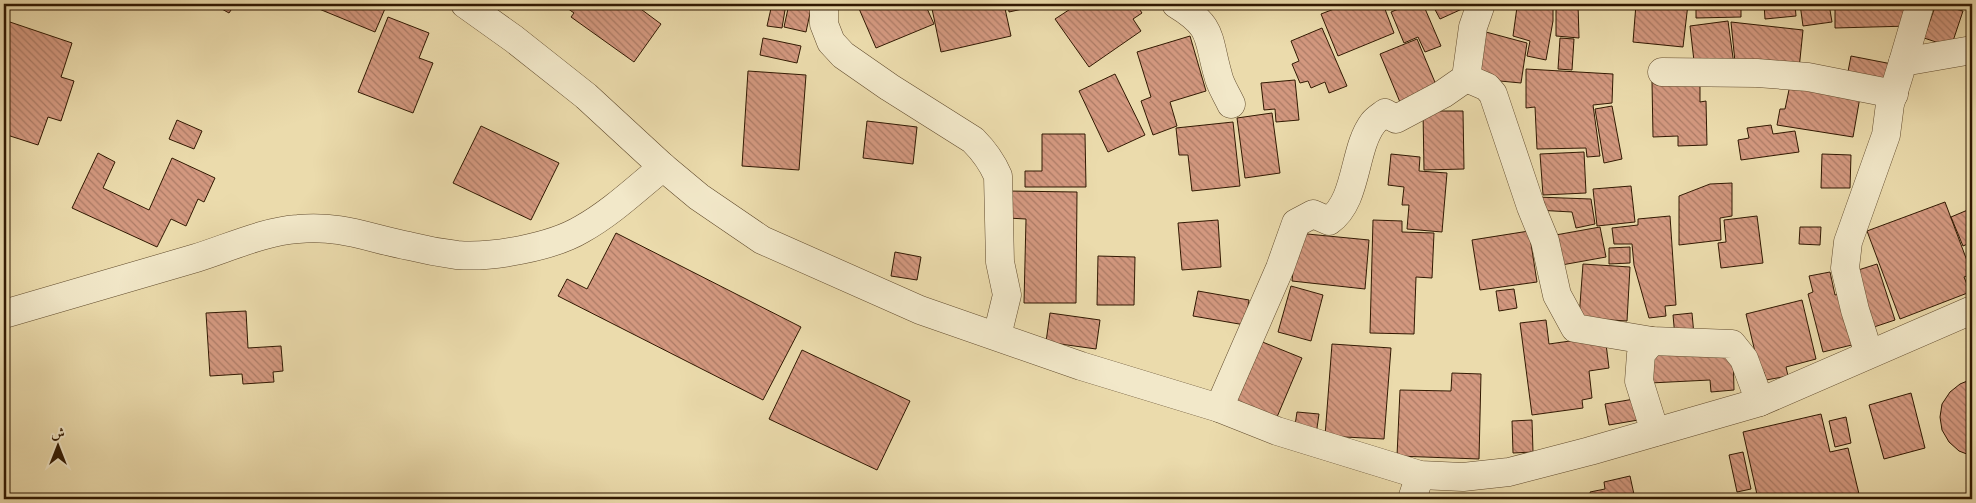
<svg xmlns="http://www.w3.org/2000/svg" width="1976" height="503" font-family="'IM FELL English',Amiri,serif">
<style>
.building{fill:url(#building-back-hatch);stroke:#311902}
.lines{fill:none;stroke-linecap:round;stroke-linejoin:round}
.minor-casing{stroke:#604a2c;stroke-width:29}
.minor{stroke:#f2e8c9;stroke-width:28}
</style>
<defs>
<pattern id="building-back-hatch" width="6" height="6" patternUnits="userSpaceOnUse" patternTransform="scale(1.25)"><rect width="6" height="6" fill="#d3987f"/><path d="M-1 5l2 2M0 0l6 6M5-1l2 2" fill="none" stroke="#ac7b66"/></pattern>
</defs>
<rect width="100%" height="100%" fill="#ebdbac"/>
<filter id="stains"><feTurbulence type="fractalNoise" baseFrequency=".004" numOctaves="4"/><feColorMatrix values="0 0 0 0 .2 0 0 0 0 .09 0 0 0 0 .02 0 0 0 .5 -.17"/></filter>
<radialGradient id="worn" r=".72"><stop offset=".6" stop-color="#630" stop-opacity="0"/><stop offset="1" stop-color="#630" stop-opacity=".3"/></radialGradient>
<g class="building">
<polygon points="213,4 235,4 229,13"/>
<polygon points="307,4 387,4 375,32"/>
<polygon points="543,4 554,4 550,9"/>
<polygon points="571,4 634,4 661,24 634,62 571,17 574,13 567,8"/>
<polygon points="772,4 786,4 782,28 767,26"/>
<polygon points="789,4 812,4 806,32 784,27"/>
<polygon points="857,4 925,4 934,24 876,48"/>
<polygon points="931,4 1004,4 1011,36 941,52"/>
<polygon points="1008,4 1045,4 1009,12"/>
<polygon points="1078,4 1136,4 1142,13 1133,19 1141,31 1089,67 1055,19"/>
<polygon points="1347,4 1383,4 1394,33 1338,56 1321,14"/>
<polygon points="1411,4 1423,4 1441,46 1425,52 1418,37 1404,43 1391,12"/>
<polygon points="1432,4 1473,4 1440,19"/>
<polygon points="1511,4 1553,4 1553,21 1546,60 1527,56 1530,41 1513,36 1517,7"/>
<polygon points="1556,4 1578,4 1579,38 1556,36"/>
<polygon points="1636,4 1688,4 1683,47 1633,42"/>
<polygon points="1696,4 1741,4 1741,17 1696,18"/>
<polygon points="1764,4 1795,4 1796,16 1765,19"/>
<polygon points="1800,4 1829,4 1832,22 1803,26"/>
<polygon points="1835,4 1909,4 1910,26 1835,28"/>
<polygon points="1936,4 1963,11 1951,47 1924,38"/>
<polygon points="388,17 429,33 419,58 433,63 413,113 358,92"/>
<polygon points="4,20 72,43 61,77 74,81 61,121 48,117 38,145 4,134"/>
<polygon points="1728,21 1734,65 1695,70 1690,26"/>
<polygon points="1731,22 1803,30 1799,69 1735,62"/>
<polygon points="1322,28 1347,86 1329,93 1325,82 1311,88 1308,81 1300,83 1292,64 1299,61 1291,41"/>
<polygon points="1486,32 1527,43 1521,83 1479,79"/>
<polygon points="1190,36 1206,91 1170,102 1177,126 1153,135 1141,101 1151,97 1137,52"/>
<polygon points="763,38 801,46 797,63 760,55"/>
<polygon points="1560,38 1574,39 1572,70 1558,69"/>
<polygon points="1417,39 1439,92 1402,107 1380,54"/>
<polygon points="1851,56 1897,65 1892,91 1846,82"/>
<polygon points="1526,69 1613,74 1612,103 1593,105 1600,156 1587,157 1586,148 1537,149 1535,107 1526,108"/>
<polygon points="748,71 806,75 799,170 742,166"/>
<polygon points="1115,74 1145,135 1108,152 1079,91"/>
<polygon points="1295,80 1299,120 1276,122 1275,109 1264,110 1261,83"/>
<polygon points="1700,81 1700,102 1706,101 1707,145 1678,146 1678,136 1653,137 1652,82"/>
<polygon points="1790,85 1860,97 1853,137 1777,125 1780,109 1785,109"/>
<polygon points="1612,106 1622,159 1604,163 1595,109"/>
<polygon points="1423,111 1463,111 1464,169 1424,170"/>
<polygon points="1272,113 1280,173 1245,178 1237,118"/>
<polygon points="177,120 202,131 194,149 169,139"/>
<polygon points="867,121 917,127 913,164 863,158"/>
<polygon points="1233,122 1240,186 1192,191 1188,155 1179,155 1176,128"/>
<polygon points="1771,125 1773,134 1795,131 1799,152 1741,160 1738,140 1749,138 1747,128"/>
<polygon points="481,126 559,163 531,220 453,183"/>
<polygon points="1042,134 1085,134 1086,187 1025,187 1025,171 1042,171"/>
<polygon points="1584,152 1586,193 1543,195 1540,154"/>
<polygon points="98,153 115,162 103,188 149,210 172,158 215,178 204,202 198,199 186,226 171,219 157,247 72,208"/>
<polygon points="1391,154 1420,157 1419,171 1447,173 1442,232 1407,229 1409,205 1402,205 1404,187 1388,185"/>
<polygon points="1822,154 1851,155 1850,188 1821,188"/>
<polygon points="1732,183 1732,216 1720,218 1721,240 1679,245 1679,196 1710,184"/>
<polygon points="1631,186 1635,222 1597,226 1593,189"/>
<polygon points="1007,191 1077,192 1076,303 1024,303 1026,219 1007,218"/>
<polygon points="1536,197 1591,199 1595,224 1576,228 1572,212 1536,210"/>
<polygon points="1945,202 1972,274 1964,277 1970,292 1900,319 1867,231"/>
<polygon points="1970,209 1972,214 1972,242 1963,246 1951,217"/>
<polygon points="1670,216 1676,305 1665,306 1666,316 1649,318 1634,265 1632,244 1614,244 1612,228 1638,225 1638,219"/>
<polygon points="1757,216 1763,263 1721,268 1718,243 1726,242 1724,220"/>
<polygon points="1218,220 1221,267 1182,270 1178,223"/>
<polygon points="1373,220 1402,221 1402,232 1434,233 1432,278 1416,277 1414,334 1370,333"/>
<polygon points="1600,227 1606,257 1556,266 1550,236"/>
<polygon points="1800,227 1821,227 1820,245 1799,244"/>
<polygon points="1529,231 1537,282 1480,290 1472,240"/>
<polygon points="616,233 801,327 763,400 558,296 567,279 587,289"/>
<polygon points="1297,233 1369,240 1365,289 1292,281"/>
<polygon points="1630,247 1630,263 1609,264 1609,248"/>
<polygon points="895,252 921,257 917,280 891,276"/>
<polygon points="1098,256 1135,257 1134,305 1097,305"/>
<polygon points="1583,264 1630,267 1627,321 1579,318"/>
<polygon points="1877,264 1895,320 1868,329 1849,273"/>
<polygon points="1830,272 1835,295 1847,292 1860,343 1823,352 1808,294 1813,292 1809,276"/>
<polygon points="1291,286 1323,295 1311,341 1278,332"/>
<polygon points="1514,289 1517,308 1499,311 1496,291"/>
<polygon points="1198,291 1249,300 1245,325 1193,316"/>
<polygon points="1802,300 1816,359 1786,367 1788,376 1766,380 1764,372 1760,373 1746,314"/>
<polygon points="246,311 248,348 281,346 283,371 273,372 274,382 243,384 242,374 210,376 206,313"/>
<polygon points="1050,313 1100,320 1096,349 1046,342"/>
<polygon points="1692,313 1694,335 1675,337 1673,315"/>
<polygon points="1546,320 1549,344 1605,336 1609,368 1589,371 1592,398 1582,400 1583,408 1532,415 1520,323"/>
<polygon points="1260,341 1302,358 1277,417 1235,400"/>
<polygon points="1332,344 1391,348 1384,439 1325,436"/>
<polygon points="802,350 910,401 877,470 769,419"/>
<polygon points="1733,351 1734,390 1711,392 1710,380 1650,383 1649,355"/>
<polygon points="1452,373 1481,374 1479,459 1397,456 1400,390 1451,391"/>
<polygon points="1972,379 1972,456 1959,451 1949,442 1942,430 1940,417 1942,404 1950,392 1960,384"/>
<polygon points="1911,393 1925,448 1884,459 1869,405"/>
<polygon points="1640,398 1644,419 1609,425 1605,404"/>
<polygon points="1297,412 1319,414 1316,435 1294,432"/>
<polygon points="1821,414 1830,452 1848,448 1859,494 1836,499 1758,499 1743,432"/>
<polygon points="1846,417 1851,443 1835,447 1829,421"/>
<polygon points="1532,420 1533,452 1513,453 1512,421"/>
<polygon points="1743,452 1751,489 1737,492 1729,455"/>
<polygon points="1630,476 1635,499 1592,499 1590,492 1605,489 1604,482"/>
</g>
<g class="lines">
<defs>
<g id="minor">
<polyline points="465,4 514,39 586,96 663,167 699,197 762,240 920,310 1081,366 1219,408 1277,431 1420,475 1463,477 1509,472 1590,451 1760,402 1972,310"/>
<path d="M 824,4 L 824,24 L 831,42 L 843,55 L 889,87 L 973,140 C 984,151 992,162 998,176 L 1000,262 L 1007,295 L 997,336"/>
<path d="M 1176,4 C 1214,27 1207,37 1218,75 C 1220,85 1227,95 1231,104"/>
<polyline points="1903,62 1920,4"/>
<polyline points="1662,72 1757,73 1808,77 1894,94"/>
<polyline points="1466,78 1487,87 1493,94 1531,207 1545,241 1557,295 1575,328 1652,341 1732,344 1744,359 1760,402"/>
<path d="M 4,314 C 68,295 132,277 196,258 C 228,248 265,231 298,229 C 341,225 368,238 409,246 C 425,250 441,253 457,255 C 492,258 552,247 582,229 C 611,213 637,188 663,167"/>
<polyline points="1652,341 1641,354 1639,381 1655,432"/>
<polyline points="1869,354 1855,310 1845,268 1848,242 1886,135 1890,104 1903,62 1972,50"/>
<path d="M 1219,408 L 1280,268 L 1296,223 L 1313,214 L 1329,221 C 1358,201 1353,149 1373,123 C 1376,119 1381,116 1385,113 L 1396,119 L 1443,94 L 1466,78 L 1473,27 L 1481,4"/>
<polyline points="1412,499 1420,475"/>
</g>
</defs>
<use href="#minor" class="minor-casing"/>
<use href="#minor" class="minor"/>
</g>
<rect width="1976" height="503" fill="none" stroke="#ebdbac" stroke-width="20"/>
<rect x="5" y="5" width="1966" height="493" fill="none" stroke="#311902" stroke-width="2.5"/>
<rect x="10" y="10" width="1956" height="483" fill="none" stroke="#311902"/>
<g transform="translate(58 446)" stroke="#f2e8c9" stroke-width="4" paint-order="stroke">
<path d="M0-4L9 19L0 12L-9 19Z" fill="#311902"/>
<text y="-8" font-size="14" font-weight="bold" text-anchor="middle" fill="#311902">ش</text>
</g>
<rect width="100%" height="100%" filter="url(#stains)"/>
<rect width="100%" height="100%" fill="url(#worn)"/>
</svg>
